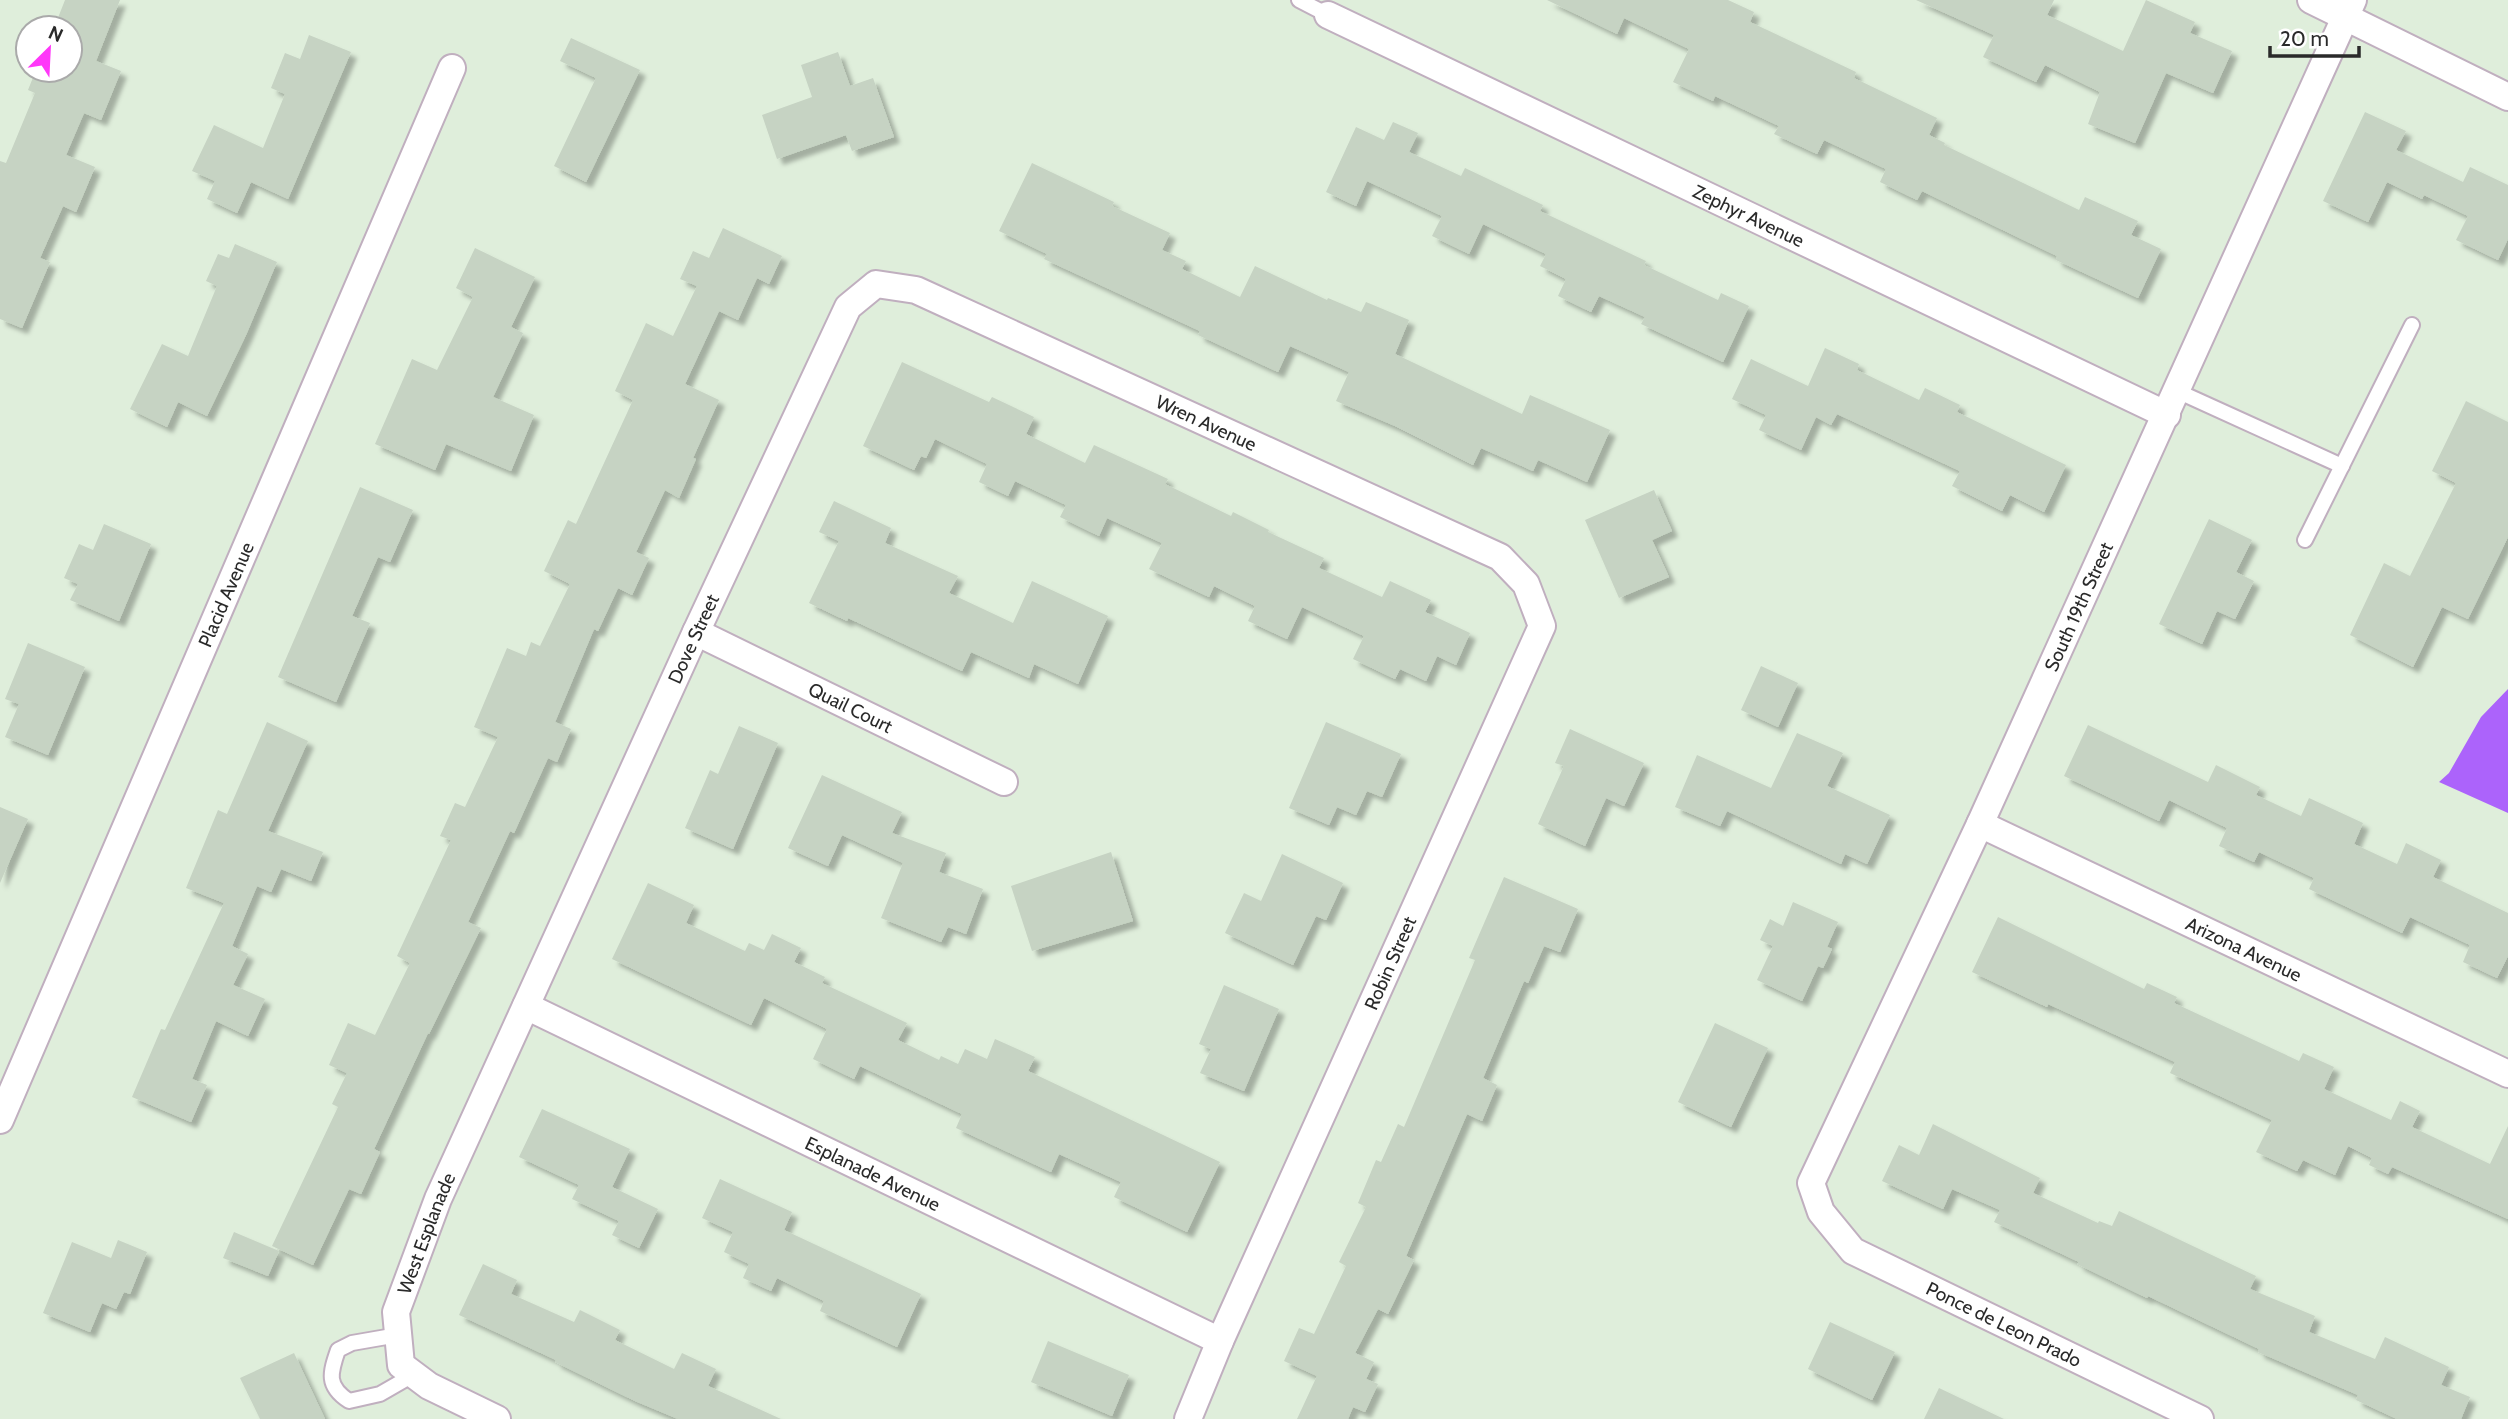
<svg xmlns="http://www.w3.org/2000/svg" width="2508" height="1419" font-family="Cabin,sans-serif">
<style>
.water{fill:#ac63fb}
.building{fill:#c6d3c3;filter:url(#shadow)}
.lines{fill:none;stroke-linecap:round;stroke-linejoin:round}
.lane-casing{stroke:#c0afbf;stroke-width:18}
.street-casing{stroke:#c0afbf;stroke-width:30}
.lane{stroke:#fff;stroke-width:14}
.street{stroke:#fff;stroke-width:26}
.labels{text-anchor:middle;stroke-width:7;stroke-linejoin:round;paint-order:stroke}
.street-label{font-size:19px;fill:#2a2a2a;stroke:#fff}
</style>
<defs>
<filter id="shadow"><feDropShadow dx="6" dy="6" stdDeviation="2" flood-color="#0004"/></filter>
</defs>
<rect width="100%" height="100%" fill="#dfeedb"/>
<polygon class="water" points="2508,689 2508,813 2439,782 2449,773 2481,717"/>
<g class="building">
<polygon points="65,0 120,0 96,61 121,71 101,120 84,113 66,155 95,167 76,212 63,206 40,258 50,262 22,328 0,319 0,161 6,163 35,93 28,90 36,70 70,70 70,28 54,28"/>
<polygon points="1547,0 1728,0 1754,12 1750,22 1856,72 1854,78 1937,118 1929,135 1945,143 1944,145 2079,210 2085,197 2138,221 2131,235 2161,249 2138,298 2056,260 2057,256 1922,191 1917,200 1880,182 1886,169 1824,140 1817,154 1774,134 1779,126 1715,96 1713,101 1673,82 1689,49 1624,18 1617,34"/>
<polygon points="1916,0 2054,0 2047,15 2123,51 2146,0 2195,22 2190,33 2232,51 2213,93 2166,73 2135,143 2088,124 2100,92 2045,65 2036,82 1983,57 1994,35"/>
<polygon points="309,35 351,52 288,199 251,182 237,213 207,199 215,181 192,171 214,125 263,148 285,94 271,88 285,53 300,59"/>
<polygon points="571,38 640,70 586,182 554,166 596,78 560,61"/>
<polygon points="838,52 850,86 873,78 894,137 852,151 846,135 777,159 762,115 812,97 801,65"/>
<polygon points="2365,112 2406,131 2396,150 2463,182 2470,167 2508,185 2508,239 2498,260 2456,240 2468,216 2424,195 2422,199 2387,182 2368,222 2323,201"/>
<polygon points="1393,122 1418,133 1409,152 1461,176 1465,168 1543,205 1540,211 1646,261 1644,265 1718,300 1721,293 1749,306 1723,362 1641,324 1645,317 1599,296 1591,312 1558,296 1566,279 1540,266 1546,254 1483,224 1469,254 1432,236 1442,216 1367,181 1356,206 1326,192 1356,127 1384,140"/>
<polygon points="1032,163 1114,202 1112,206 1170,233 1162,250 1186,261 1182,269 1240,297 1255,266 1327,300 1328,298 1361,312 1366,302 1409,320 1395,354 1522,414 1530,395 1610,430 1587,482 1538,460 1533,471 1481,448 1473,465 1395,426 1336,401 1349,372 1290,346 1278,372 1198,335 1200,331 1044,259 1047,254 999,231"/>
<polygon points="723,228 782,256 769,284 757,278 738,320 719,311 685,384 719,400 693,458 696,459 679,498 665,490 636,552 649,558 632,595 618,588 598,631 594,629 555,722 571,729 557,762 548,758 514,833 510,831 468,922 481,928 429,1034 428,1033 374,1149 380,1152 361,1194 349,1189 313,1265 272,1246 338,1107 332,1104 347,1073 329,1065 348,1023 375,1035 410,963 397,956 451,840 440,836 455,803 465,807 498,737 474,727 507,648 526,656 531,642 540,646 570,584 544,571 568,520 576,524 633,400 615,391 646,323 673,336 697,286 680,279 693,251 709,258"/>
<polygon points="235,244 277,262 246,335 207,416 178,402 167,427 130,409 162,344 188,356 217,286 206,281 218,254 229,258"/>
<polygon points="475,248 535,277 511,327 523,333 493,397 534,415 511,471 446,444 435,470 375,444 412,359 437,370 473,297 456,288"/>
<polygon points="1825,348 1859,364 1857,370 1919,400 1925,388 1960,405 1957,412 2066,465 2044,512 2010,495 2002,511 1952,486 1960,471 1837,414 1831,425 1816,417 1801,450 1759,430 1766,415 1732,399 1751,359 1808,386"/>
<polygon points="902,362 989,402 992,397 1034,417 1026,434 1085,463 1094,445 1168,479 1165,484 1231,516 1233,512 1269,530 1268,532 1324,558 1319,568 1382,597 1390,581 1431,600 1425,612 1470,633 1456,665 1437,656 1426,681 1400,669 1395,679 1353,659 1364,636 1302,607 1287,639 1248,621 1255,606 1214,586 1209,597 1149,569 1162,543 1107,518 1099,536 1060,517 1066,505 1015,481 1008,496 979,482 987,464 935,439 926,458 921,456 914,470 863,446"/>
<polygon points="2466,401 2508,422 2508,537 2468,619 2442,607 2413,667 2350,635 2384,563 2410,576 2456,483 2432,471"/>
<polygon points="360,487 413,510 390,562 378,557 352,616 370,623 336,702 278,677"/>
<polygon points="1654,490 1672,531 1652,540 1669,577 1619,598 1585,520"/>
<polygon points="834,501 891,528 885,543 958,576 949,593 1013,623 1032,581 1108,616 1078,684 1034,664 1029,678 971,652 962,671 848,618 847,621 809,603 839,541 819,532"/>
<polygon points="2209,519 2252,540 2236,572 2254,581 2235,619 2217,611 2202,644 2159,624"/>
<polygon points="104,524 151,544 119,621 70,600 78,584 64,578 79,544 93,550"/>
<polygon points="28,643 85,667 48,755 5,737 19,704 5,699"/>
<polygon points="1761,666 1798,683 1778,727 1741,710"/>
<polygon points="267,722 308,741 268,831 323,852 311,881 281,869 271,892 257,886 232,946 248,954 233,985 265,999 248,1036 216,1021 192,1079 207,1085 191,1122 132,1097 161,1029 165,1030 224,903 186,888 218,810 227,814"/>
<polygon points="1326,722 1401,754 1382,797 1367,791 1356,815 1337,807 1329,825 1289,808"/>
<polygon points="2088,725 2208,782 2216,765 2260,787 2256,795 2301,816 2309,798 2363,823 2354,844 2397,864 2406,843 2441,860 2433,877 2508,913 2508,956 2497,978 2463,962 2470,945 2410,917 2402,933 2309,889 2314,878 2259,852 2254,862 2219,846 2227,828 2169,800 2159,821 2064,776"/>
<polygon points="739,726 778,743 733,849 685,828 710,770 718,774"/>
<polygon points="1570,729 1644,763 1624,806 1606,798 1585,846 1538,824 1564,766 1555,763"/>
<polygon points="1797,733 1843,753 1827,786 1890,815 1867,864 1845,854 1841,864 1727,811 1720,826 1675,807 1697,755 1771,788"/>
<polygon points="822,775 902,812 892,833 946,853 939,872 983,889 966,934 948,927 941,942 881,918 903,863 842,835 828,866 788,848"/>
<polygon points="0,807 28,819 0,883"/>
<polygon points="1111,852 1133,921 1032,951 1011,886"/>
<polygon points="1282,854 1343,883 1326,920 1316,916 1293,965 1225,933 1244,893 1261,901"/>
<polygon points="1504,877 1578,909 1560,952 1544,946 1528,983 1524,981 1483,1078 1497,1085 1482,1121 1467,1114 1406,1256 1414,1260 1388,1314 1378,1309 1355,1353 1374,1362 1366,1379 1378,1384 1365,1412 1353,1407 1348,1419 1297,1419 1317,1376 1284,1361 1299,1328 1314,1334 1346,1266 1339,1262 1366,1207 1358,1203 1376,1160 1381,1162 1398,1124 1404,1127 1475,960 1469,958"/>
<polygon points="648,883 694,905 686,923 745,951 749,943 764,950 772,934 801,948 794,962 825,977 822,983 907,1023 898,1040 939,1060 941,1056 958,1064 965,1049 987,1059 995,1039 1035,1057 1028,1071 1220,1162 1187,1232 1114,1197 1121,1182 1059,1154 1051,1172 956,1128 962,1114 860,1066 854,1079 813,1059 827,1029 764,998 751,1025 612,959"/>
<polygon points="1793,902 1838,922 1827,947 1832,949 1823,968 1818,966 1802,1001 1757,980 1773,946 1760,940 1770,919 1783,926"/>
<polygon points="1998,917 2144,989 2147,983 2177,997 2174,1003 2299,1061 2303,1053 2334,1067 2324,1089 2391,1120 2400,1101 2420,1111 2412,1127 2490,1164 2508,1126 2508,1219 2392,1167 2388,1174 2369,1165 2372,1158 2348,1146 2335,1175 2303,1160 2297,1171 2256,1152 2272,1120 2170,1073 2175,1062 2048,1004 2047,1007 1972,972"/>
<polygon points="1224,985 1279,1009 1244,1091 1200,1073 1211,1049 1199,1044"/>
<polygon points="1715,1023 1768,1048 1731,1127 1678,1102"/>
<polygon points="542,1109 630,1149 612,1187 658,1209 639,1248 612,1235 619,1221 572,1199 579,1185 519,1157"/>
<polygon points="1933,1124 2040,1178 2033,1193 2098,1223 2099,1221 2112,1226 2119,1211 2256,1276 2250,1289 2315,1316 2309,1332 2375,1359 2385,1337 2449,1367 2441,1385 2470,1397 2461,1419 2397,1419 2356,1400 2358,1395 2258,1352 2259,1349 2148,1296 2147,1298 2077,1264 2079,1262 1994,1222 2000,1210 1952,1189 1943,1209 1882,1181 1899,1145 1919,1155"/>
<polygon points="720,1179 792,1212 784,1230 921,1294 897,1347 820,1311 824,1301 777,1278 771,1291 743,1278 749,1264 724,1252 733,1232 702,1218"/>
<polygon points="234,1232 279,1251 268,1276 223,1258"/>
<polygon points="118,1240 147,1252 130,1294 124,1292 116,1309 102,1303 90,1332 43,1313 72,1242 111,1258"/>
<polygon points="483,1264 517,1280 511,1294 574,1322 580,1310 620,1330 615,1340 674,1369 682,1353 716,1369 708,1386 781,1419 678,1419 635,1401 555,1362 556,1360 459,1315"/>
<polygon points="1830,1322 1895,1352 1872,1400 1808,1369"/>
<polygon points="1048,1341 1129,1375 1112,1416 1031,1382"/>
<polygon points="294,1353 325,1419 260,1419 240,1378"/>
<polygon points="1939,1388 2004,1419 1924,1419"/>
</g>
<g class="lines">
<defs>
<g id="lane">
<polyline points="1299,0 1328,15"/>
<polyline points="2177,391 2342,466"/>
<polyline points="2305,540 2412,325"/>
<path d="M 398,1335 L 352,1343 L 338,1350 C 330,1373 326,1386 349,1401 L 380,1394 L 413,1375"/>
</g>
<g id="street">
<polyline points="2311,0 2508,97"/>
<path id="s1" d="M 1328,15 L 2167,415"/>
<path id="s2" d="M 696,632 L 1004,782"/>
<path id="s3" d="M 1980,824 L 2508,1074"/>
<path id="s4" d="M 526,1006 L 1220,1341"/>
<path id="s5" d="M 0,1120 L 452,68"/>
<path id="s6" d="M 497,1419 L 429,1386 L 401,1365 L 396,1312 L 438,1199 L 696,632 L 848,307 L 876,284 L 916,290 L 1500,557 L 1526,584 L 1542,626 L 1220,1341 L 1188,1419"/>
<path id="s7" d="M 2200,1419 L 1853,1251 L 1821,1212 L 1811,1183 L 1980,824 L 2353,0"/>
</g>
</defs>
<use href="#lane" class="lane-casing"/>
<use href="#street" class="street-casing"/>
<use href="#lane" class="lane"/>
<use href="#street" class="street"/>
</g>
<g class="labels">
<g class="street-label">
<text dy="7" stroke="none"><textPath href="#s1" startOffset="466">Zephyr Avenue</textPath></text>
<text dy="7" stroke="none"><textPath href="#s6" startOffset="1662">Wren Avenue</textPath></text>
<text dy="7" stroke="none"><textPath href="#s5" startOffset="572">Placid Avenue</textPath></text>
<text dy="7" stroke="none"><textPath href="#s7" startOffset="1102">South 19th Street</textPath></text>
<text dy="7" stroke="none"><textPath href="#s6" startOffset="900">Dove Street</textPath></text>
<text dy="7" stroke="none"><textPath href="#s2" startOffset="172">Quail Court</textPath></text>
<text dy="7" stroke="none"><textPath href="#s3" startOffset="292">Arizona Avenue</textPath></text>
<text transform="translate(1390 963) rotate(-66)" y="7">Robin Street</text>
<text dy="7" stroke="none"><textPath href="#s4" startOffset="385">Esplanade Avenue</textPath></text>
<text dy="7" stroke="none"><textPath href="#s6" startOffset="248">West Esplanade</textPath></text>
<text transform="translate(2004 1324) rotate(26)" y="7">Ponce de Leon Prado</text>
</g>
</g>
<g transform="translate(49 49) rotate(24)"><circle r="33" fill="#ffffff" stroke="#aaaaaa" stroke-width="2"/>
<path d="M0-5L12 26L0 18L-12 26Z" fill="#ff37f9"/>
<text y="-10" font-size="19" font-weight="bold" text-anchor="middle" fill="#2a2a2a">N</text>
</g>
<path d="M2270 46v10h89v-10" fill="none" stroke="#2a2a2a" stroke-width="3.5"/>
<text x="2280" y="46" font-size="21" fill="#2a2a2a" stroke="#ffffff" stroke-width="5" paint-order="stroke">20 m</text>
</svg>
